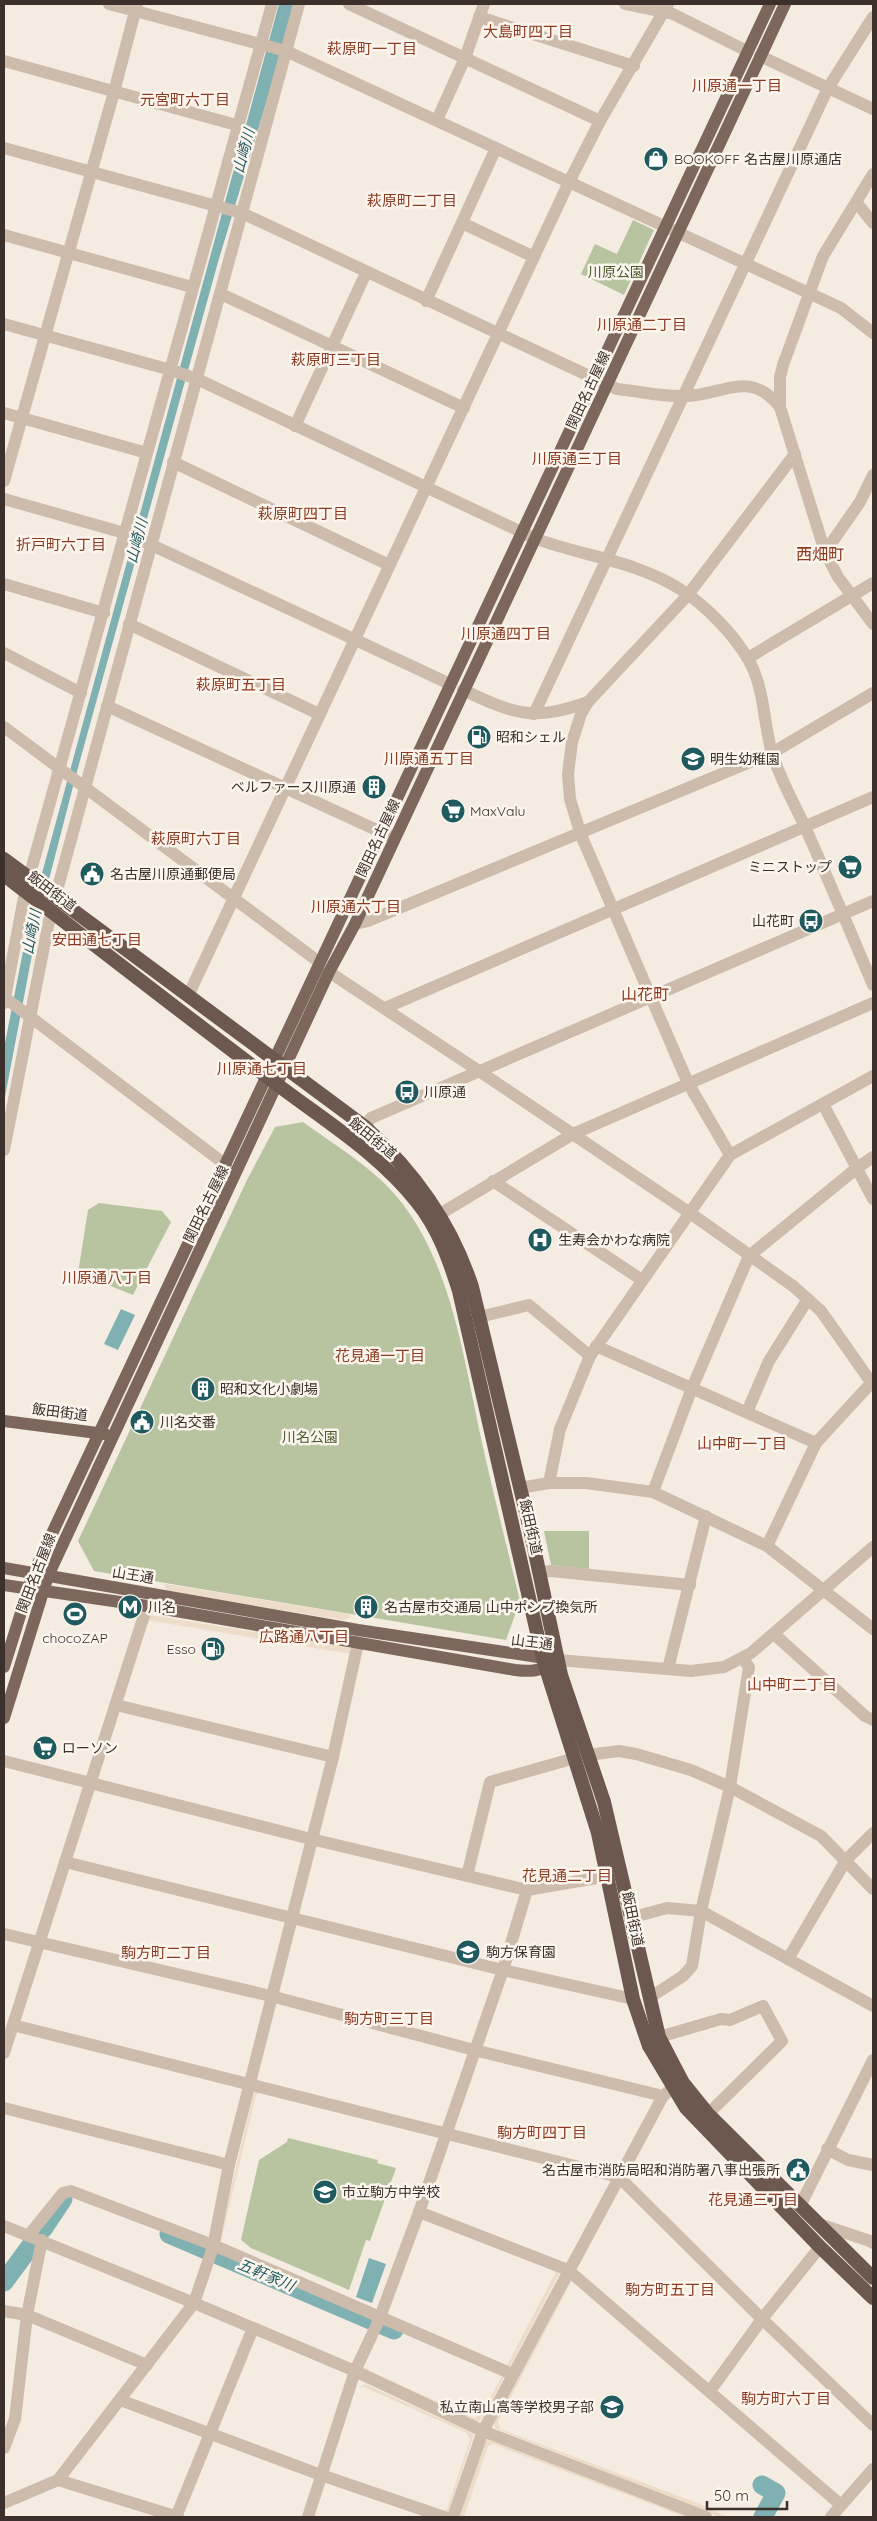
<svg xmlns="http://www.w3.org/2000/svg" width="877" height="2521" font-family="Quicksand,'Noto Sans JP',sans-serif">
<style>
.green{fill:#b8c4a0}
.plaza{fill:#ecdcc8}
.water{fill:#7fb0b2}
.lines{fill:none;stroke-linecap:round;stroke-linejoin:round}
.river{stroke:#7fb0b2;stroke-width:19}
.minor{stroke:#cdbbac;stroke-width:12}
.tertiary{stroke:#cdbbac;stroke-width:12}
.primary{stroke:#7d675c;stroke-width:12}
.trunk{stroke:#6c584f;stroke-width:14}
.labels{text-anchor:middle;stroke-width:5;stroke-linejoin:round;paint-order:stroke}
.poi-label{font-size:14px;fill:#3b302b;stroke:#fbf5ee;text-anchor:start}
.park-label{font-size:14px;fill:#4a5a2e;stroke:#fbf5ee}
.street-label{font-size:14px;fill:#3b302b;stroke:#fbf5ee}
.neighbourhood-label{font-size:15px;fill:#8c3b22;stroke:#fbf5ee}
.water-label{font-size:15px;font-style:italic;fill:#1f5a5e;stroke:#fbf5ee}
.quarter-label{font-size:16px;fill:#8c3b22;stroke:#fbf5ee}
</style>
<rect width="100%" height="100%" fill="#f4ebe1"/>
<g class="green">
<polygon points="633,220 654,230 624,295 581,274 595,244 617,254"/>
<path d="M 303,1122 C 336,1146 377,1170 402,1203 C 452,1268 464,1360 481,1438 C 493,1493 507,1547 520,1601 L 506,1640 L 94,1571 L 78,1541 L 247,1180 L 275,1127 Z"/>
<polygon points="99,1203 162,1211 171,1222 133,1295 78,1273 88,1210"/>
<polygon points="544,1531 589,1531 589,1569 551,1565"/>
<polygon points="288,2138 378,2160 377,2163 396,2168 370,2241 366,2240 349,2290 251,2248 241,2240 259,2160 287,2142"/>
</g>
<g class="plaza">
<polygon points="165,1584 350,1614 349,1618 343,1620 166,1591"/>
<polygon points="150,1615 346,1647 350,1648 351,1654 147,1620"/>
<polygon points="256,2091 260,2092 256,2095 220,2245 218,2242 254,2093"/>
<polygon points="557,2270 559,2274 510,2367 505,2369"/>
<polygon points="569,2280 572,2280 498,2422 500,2429 700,2504 727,2517 720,2517 495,2428 493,2423"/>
<polygon points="367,2367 369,2371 474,2418 481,2415 503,2374 504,2377 481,2420 477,2422 365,2372"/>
<polygon points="365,2384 474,2434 448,2513 442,2512 447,2509 470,2440 467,2433 364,2387 359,2388"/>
<polygon points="488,2439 694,2517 685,2517 493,2444 488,2446 464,2517 459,2517 485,2441"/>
</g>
<g class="water">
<polygon points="279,4 296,4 218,262 76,775 39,918 4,1102 4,1048 29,921"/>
<polygon points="121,1309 135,1315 118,1350 104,1344"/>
<polygon points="369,2258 386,2264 372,2303 356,2297"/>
</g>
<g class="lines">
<g class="river">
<polyline points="43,2229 63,2199"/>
<polyline points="169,2234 394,2330"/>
<polyline points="4,2282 32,2244"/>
<polyline points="762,2485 776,2493 763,2517"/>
</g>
<g class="minor">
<polyline points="109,4 286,51 841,308 873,333"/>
<polyline points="349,4 600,121"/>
<polyline points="625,4 673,14 747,51"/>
<polyline points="479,17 634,66"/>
<polyline points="760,56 873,109"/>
<polyline points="4,61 240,126"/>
<polyline points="437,120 465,58 484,4"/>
<path d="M 4,148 L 242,213 L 617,389 C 639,391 662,397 684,396 C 723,396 749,368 780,407"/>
<polyline points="873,174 823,256 783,365 780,377 780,407 825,552 838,577 873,624"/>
<polyline points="857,203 873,223"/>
<polyline points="462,223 534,257"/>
<polyline points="4,235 192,287"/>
<polyline points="221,294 464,408"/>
<polyline points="426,301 496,148"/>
<polyline points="4,413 147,453"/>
<polyline points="295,426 366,273"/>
<polyline points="173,462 389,565"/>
<polyline points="4,481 114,92 137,4"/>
<polyline points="4,499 128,534 450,684"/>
<path d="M 534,538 C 582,556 636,561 680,589 C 706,606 732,632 748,659 C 765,688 763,722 772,753 C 780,779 795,805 806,829 C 829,881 851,933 873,985"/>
<polyline points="825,552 860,502 873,475"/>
<polyline points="4,584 104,613"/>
<polyline points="129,624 319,714"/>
<polyline points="4,653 81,693"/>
<polyline points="748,658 873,583"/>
<path d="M 463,690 C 515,714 532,722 588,702"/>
<polyline points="107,706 394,838"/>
<polyline points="534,714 828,88 873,17"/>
<polyline points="4,727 319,962"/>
<polyline points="55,898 299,4"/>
<polyline points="355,924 368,921 772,753 873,693"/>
<polyline points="329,972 479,1071"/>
<polyline points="188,996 569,182 600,121 668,4"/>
<polyline points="4,997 226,1165"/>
<polyline points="4,1003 25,892 272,4"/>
<polyline points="385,1008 873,797"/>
<polyline points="823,1104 873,1199"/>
<polyline points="4,1150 49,921 53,912"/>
<polyline points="730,1155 688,1083 581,835 570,799 568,774 572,742 581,714 588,702 687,596 795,454"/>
<polyline points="493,1181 642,1280"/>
<polyline points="440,1214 573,1134 873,1003"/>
<polyline points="479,1317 529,1305 590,1356"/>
<polyline points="596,1346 816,1443"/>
<polyline points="747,1412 769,1361 808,1299"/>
<polyline points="549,1483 560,1429 590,1356 730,1155 873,1076"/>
<polyline points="520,1488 549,1483 586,1483 653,1492 767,1546 873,1629"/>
<polyline points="653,1492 692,1388 749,1256 857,1168 873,1157"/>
<polyline points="767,1546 816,1443 873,1381"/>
<polyline points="540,1572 551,1571 690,1585"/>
<polyline points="774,1634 865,1716 873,1720"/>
<polyline points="358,1643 333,1757 229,2165 213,2247 194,2303 355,2371 483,2431 706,2517"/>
<polyline points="668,1669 706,1516"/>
<polyline points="116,1705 333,1757"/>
<polyline points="4,1761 311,1839 527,1890 503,1970 419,2212 379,2320 355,2371 308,2517"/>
<polyline points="65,1862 503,1970 633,1999"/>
<polyline points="467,1876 490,1782 575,1758"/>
<polyline points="527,1890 608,1876"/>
<polyline points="630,1918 667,1908 701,1911 873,2006"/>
<polyline points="788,1959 846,1860 873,1833"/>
<polyline points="649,1998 683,1976 692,1966 701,1911 730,1787 749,1667 743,1659"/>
<polyline points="13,2025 619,2177 762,2319 873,2425"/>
<polyline points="659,2037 721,2019 730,2020 763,2006 782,2041 708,2114"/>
<polyline points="4,2053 147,1606"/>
<polyline points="4,2108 229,2165"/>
<polyline points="827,2149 848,2160 873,2165"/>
<polyline points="800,2206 873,2060"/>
<polyline points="419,2212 568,2270 841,2505"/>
<polyline points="819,2224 870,2241"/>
<polyline points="29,2235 63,2193 71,2191 213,2245 512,2374"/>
<polyline points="4,2311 27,2315 147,2365"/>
<polyline points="710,2391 762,2319 820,2247"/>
<polyline points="120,2400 321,2475 444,2517"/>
<polyline points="4,2448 15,2419 27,2315 42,2240"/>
<polyline points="58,2480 178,2517"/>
<polyline points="4,2503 58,2480 194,2303"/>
<polyline points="176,2517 253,2328"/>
<polyline points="453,2517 483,2431 663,2096 671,2089"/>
</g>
<g class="tertiary">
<polyline points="4,324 171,370 197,379 534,538"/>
<polyline points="479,1071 690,1213 793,1286 821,1311 873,1385"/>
<polyline points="353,1141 371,1118 873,901"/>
<polyline points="558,1660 691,1671 724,1667 751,1653 873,1547"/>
<polyline points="588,1755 619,1751 636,1754 691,1770 730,1787 821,1836 873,1889"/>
<polyline points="4,1934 271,1996 474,2050 663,2096"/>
<polyline points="4,2226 194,2303"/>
<polyline points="870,2241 873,2243"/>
<polyline points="831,2517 873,2469"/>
</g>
<g class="primary">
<polyline points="4,1421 105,1434"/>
<polyline points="4,1568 358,1630 551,1659"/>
<path d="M 4,1585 L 147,1606 L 515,1670 C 530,1672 541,1671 554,1663"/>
<polyline points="4,1667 33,1574 770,4"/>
<polyline points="4,1718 48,1576 329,972 355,924 785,4"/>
</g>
<g class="trunk">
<path d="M 4,859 L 364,1126 C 414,1172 451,1222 472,1287 L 530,1529 L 561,1675 L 604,1802 L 659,2037 L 683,2083 L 708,2114 L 873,2278"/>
<path d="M 4,875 C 91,942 178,1010 266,1076 C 317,1116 376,1150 417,1202 C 438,1228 449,1259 459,1291 L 543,1659 L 598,1833 L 633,1999 L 649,2046 L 686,2108 L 820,2247 L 873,2298"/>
</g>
</g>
<defs>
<symbol id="shop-disc" viewBox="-11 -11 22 22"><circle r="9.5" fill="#1f5a5e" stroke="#fbf5ee"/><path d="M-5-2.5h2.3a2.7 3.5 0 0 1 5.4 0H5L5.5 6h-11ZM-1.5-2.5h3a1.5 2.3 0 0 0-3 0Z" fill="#fff"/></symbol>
<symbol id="fuel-disc" viewBox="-11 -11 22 22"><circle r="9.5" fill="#1f5a5e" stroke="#fbf5ee"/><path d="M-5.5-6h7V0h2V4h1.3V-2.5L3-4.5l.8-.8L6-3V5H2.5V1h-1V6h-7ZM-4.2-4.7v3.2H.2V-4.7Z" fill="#fff"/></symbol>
<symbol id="school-disc" viewBox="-11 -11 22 22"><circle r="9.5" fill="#1f5a5e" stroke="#fbf5ee"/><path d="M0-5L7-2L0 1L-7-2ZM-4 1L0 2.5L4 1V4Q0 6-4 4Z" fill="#fff"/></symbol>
<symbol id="building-disc" viewBox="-11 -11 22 22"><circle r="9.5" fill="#1f5a5e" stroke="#fbf5ee"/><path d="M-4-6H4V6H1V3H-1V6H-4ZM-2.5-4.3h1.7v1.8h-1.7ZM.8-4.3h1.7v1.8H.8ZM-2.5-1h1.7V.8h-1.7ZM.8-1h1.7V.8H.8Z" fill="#fff"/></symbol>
<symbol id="supermarket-disc" viewBox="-11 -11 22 22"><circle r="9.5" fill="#1f5a5e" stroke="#fbf5ee"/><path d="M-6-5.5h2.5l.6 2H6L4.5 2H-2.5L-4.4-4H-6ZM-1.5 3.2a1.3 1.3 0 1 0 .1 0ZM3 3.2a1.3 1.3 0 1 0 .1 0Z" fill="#fff"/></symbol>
<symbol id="civic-disc" viewBox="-11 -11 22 22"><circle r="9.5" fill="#1f5a5e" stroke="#fbf5ee"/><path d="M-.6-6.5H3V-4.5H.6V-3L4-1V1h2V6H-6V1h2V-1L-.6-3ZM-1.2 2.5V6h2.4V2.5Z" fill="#fff"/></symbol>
<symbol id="bus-disc" viewBox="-11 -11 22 22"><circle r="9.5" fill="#1f5a5e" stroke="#fbf5ee"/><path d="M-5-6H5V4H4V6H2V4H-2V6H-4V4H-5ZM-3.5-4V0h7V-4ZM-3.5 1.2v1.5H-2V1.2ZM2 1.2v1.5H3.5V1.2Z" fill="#fff"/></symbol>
<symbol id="hospital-disc" viewBox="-11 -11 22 22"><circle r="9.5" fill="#1f5a5e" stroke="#fbf5ee"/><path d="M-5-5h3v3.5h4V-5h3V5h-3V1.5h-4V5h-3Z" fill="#fff"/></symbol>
<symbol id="metro-disc" viewBox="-11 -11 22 22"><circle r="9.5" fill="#1f5a5e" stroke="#fbf5ee"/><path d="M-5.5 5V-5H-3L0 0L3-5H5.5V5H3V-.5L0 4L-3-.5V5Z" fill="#fff"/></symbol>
<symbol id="stadium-disc" viewBox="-11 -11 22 22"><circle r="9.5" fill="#1f5a5e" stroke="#fbf5ee"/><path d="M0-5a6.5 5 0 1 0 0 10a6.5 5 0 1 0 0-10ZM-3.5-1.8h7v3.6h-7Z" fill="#fff"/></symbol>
</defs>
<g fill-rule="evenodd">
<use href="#shop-disc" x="642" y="145" width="28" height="28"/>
<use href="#fuel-disc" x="465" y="723" width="28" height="28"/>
<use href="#school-disc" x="679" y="745" width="28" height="28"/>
<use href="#building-disc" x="360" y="773" width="28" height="28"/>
<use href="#supermarket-disc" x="439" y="797" width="28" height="28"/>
<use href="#supermarket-disc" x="836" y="853" width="28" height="28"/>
<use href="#civic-disc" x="78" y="860" width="28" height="28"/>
<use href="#bus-disc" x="797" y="907" width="28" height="28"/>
<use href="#bus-disc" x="393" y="1078" width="28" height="28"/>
<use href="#hospital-disc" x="526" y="1226" width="28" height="28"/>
<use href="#building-disc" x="189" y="1375" width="28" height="28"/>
<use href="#civic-disc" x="128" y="1408" width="28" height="28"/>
<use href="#metro-disc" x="116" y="1593" width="28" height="28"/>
<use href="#building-disc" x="352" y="1593" width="28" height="28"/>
<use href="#stadium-disc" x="61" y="1600" width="28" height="28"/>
<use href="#fuel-disc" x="199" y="1635" width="28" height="28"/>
<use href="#supermarket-disc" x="31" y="1734" width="28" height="28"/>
<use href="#school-disc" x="454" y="1938" width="28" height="28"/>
<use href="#civic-disc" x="784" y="2156" width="28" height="28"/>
<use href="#school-disc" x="311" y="2178" width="28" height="28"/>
<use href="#school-disc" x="598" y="2393" width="28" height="28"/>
</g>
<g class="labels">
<g class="poi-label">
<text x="674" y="164">BOOKOFF 名古屋川原通店</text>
<text x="496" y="742">昭和シェル</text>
<text x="710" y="764">明生幼稚園</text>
<text x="356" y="792" text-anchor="end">ベルファース川原通</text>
<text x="470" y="816">MaxValu</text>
<text x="832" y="872" text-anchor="end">ミニストップ</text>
<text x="110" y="879">名古屋川原通郵便局</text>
<text x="794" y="926" text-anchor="end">山花町</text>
<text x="424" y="1097">川原通</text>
<text x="558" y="1245">生寿会かわな病院</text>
<text x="220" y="1394">昭和文化小劇場</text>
<text x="160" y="1427">川名交番</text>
<text x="148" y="1612">川名</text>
<text x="384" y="1612">名古屋市交通局 山中ポンプ換気所</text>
<text x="75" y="1643" text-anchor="middle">chocoZAP</text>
<text x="196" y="1654" text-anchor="end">Esso</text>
<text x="62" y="1753">ローソン</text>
<text x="486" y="1957">駒方保育園</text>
<text x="780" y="2175" text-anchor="end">名古屋市消防局昭和消防署八事出張所</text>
<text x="342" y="2197">市立駒方中学校</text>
<text x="594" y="2412" text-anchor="end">私立南山高等学校男子部</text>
</g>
<g class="park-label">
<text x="616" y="277">川原公園</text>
<text x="310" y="1442">川名公園</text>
</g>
<g class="street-label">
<text transform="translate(588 390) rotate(-65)" y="5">関田名古屋線</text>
<text transform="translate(378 838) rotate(-65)" y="5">関田名古屋線</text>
<text transform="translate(52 891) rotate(37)" y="5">飯田街道</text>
<text transform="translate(373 1138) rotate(39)" y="5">飯田街道</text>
<text transform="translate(206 1204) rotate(-64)" y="5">関田名古屋線</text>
<text transform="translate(60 1412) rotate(7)" y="5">飯田街道</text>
<text transform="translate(531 1527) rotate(77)" y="5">飯田街道</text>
<text transform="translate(36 1573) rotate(-69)" y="5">関田名古屋線</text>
<text transform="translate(133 1575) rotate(9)" y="5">山王通</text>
<text transform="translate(532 1642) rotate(7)" y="5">山王通</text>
<text transform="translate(633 1919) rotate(78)" y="5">飯田街道</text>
</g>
<g class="neighbourhood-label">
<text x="528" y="37">大島町四丁目</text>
<text x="372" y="54">萩原町一丁目</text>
<text x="737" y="91">川原通一丁目</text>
<text x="185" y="105">元宮町六丁目</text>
<text x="412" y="206">萩原町二丁目</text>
<text x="642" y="330">川原通二丁目</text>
<text x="336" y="365">萩原町三丁目</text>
<text x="577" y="464">川原通三丁目</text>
<text x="303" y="519">萩原町四丁目</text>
<text x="61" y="550">折戸町六丁目</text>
<text x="506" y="639">川原通四丁目</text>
<text x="241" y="690">萩原町五丁目</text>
<text x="429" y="764">川原通五丁目</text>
<text x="196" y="844">萩原町六丁目</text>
<text x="356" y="912">川原通六丁目</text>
<text x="97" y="945">安田通七丁目</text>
<text x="262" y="1074">川原通七丁目</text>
<text x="107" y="1283">川原通八丁目</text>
<text x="380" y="1361">花見通一丁目</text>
<text x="742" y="1449">山中町一丁目</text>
<text x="304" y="1642">広路通八丁目</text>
<text x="792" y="1690">山中町二丁目</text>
<text x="567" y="1881">花見通二丁目</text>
<text x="166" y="1958">駒方町二丁目</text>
<text x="389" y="2024">駒方町三丁目</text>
<text x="542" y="2138">駒方町四丁目</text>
<text x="753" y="2205">花見通三丁目</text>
<text x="670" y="2295">駒方町五丁目</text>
<text x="786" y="2404">駒方町六丁目</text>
</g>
<g class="water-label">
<text transform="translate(244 151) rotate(-75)" y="5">山崎川</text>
<text transform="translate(137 541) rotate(-75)" y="5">山崎川</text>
<text transform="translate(32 932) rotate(-79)" y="5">山崎川</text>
<text transform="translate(266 2275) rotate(23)" y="5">五軒家川</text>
</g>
<g class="quarter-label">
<text x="820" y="560">西畑町</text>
<text x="645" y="1000">山花町</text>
</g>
</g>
<rect width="877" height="2521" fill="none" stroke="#3b302b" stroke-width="10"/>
<path d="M707 2501v8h80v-8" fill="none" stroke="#3b302b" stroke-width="2.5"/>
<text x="714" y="2501" font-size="15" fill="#3b302b" stroke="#fbf5ee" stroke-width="4" paint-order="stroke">50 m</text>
</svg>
